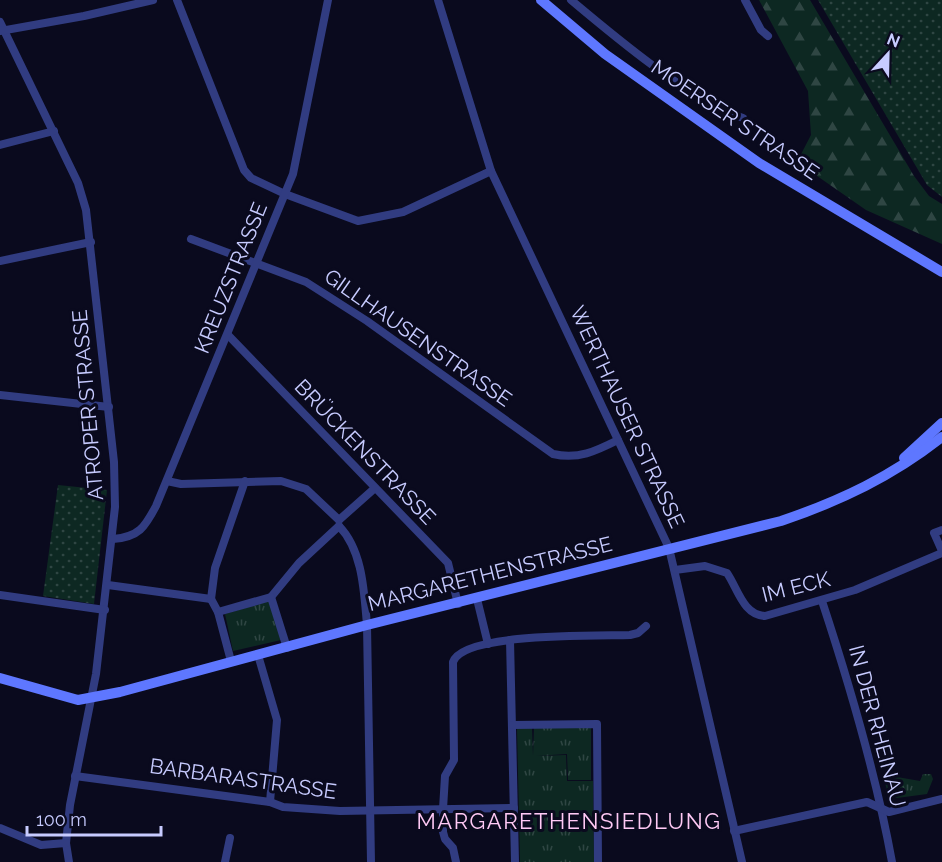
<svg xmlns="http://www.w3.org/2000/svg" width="942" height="862" font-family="Raleway,sans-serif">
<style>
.grass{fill:url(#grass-tufts)}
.forest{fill:url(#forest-firs)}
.garden{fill:url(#garden-dots)}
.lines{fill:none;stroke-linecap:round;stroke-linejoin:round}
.minor{stroke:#313c81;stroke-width:8}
.secondary{stroke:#5e77ff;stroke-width:10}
.labels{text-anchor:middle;stroke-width:6;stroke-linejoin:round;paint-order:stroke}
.street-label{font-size:21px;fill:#c7cbff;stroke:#0a0a1e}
.neighbourhood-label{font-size:22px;letter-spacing:1.5px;fill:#ffc9f5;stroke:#0a0a1e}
</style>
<defs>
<pattern id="grass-tufts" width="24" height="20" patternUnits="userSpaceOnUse" patternTransform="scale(1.5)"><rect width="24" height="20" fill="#0d2822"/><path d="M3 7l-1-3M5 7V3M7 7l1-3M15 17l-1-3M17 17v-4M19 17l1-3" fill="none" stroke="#2f4643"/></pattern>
<pattern id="forest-firs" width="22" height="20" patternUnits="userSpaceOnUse" patternTransform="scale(1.5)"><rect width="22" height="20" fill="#0d2822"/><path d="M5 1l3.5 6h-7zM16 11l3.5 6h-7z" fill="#2f4643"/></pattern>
<pattern id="garden-dots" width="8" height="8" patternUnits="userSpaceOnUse" patternTransform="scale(1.5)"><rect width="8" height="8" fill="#0d2822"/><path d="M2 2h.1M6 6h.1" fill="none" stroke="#2f4643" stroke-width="1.8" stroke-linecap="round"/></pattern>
</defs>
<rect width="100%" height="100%" fill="#0a0a1e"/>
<g class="grass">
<polygon points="269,601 281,640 233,651 225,614"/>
<polygon points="591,727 591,780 568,780 567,754 535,756 566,755 567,781 593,781 594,862 520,862 517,728 532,728 533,756 534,728"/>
<polygon points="887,772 897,777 920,781 923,774 931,774 933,779 927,794 897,798 888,794 883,775"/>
</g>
<polygon class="forest" points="759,0 810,0 914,176 929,196 942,204 942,244 866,210 797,162 811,135 808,91"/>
<g class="garden">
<polygon points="818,0 942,0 942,197 927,185"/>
<polygon points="58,485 107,490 94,604 43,596"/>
</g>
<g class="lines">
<g class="minor">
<polyline points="177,0 244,170 251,178 285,194 358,221 403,212 491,171"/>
<polyline points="438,0 491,171 669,548 742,862"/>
<path d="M 571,0 C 615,37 690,100 743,118"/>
<polyline points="745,0 761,30 768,36"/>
<polyline points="0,22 78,183 86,210 114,462 115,507 96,674 70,805 66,843 69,862"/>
<polyline points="0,31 84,16 153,0"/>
<polyline points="0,145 54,131"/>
<path d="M 191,239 L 306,282 L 367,321 L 553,454 C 578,460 596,451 618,440"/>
<polyline points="0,261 91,242"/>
<polyline points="228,335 448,563 458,604"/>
<polyline points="0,395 109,407"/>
<polyline points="167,481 181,484 281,481 306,489 339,520"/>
<polyline points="339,520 375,488"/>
<path d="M 339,526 C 363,551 364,592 367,625 L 371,862"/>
<polyline points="942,530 934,533 942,551"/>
<path d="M 113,539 C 139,537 145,527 156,506 L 293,174 L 328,0"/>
<path d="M 675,570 L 705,566 L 727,573 C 738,589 743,615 765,616 L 855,590 L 942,553"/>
<polyline points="108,585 211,599"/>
<polyline points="0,595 105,610"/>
<polyline points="271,597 299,563 339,526"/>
<polyline points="211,599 215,568 245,481"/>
<polyline points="211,599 218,612 231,661"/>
<polyline points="477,599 488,644"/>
<path d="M 822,601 C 850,686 876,774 892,862"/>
<polyline points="218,612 271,597 287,648"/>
<polyline points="510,640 515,862"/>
<polyline points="258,655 277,720 270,802"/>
<polyline points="513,725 597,724 598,862"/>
<polyline points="75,776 270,802 283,807 340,811 514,808"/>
<polyline points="0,828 41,845 66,843"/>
<polyline points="734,831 867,802 889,812 942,799"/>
<polyline points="225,862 230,838"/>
<path d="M 456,862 L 453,848 L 445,839 L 443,832 L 443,809 L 445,776 L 454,760 L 453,662 C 463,632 599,636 630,635 L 638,633 L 646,626"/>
</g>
<g class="secondary">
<polyline points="541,0 605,54 759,163 942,272"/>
<polyline points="904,458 942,423"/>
<path d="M 0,678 L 78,700 L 120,692 L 367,625 L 781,521 C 840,501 893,476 942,437"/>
</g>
</g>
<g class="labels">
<g class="street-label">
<text transform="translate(735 120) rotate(34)" y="7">MOERSER STRASSE</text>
<text transform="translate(231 278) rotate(-68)" y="7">KREUZSTRASSE</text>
<text transform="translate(418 338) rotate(35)" y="7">GILLHAUSENSTRASSE</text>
<text transform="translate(88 405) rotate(-95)" y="7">ATROPER STRASSE</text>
<text transform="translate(627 417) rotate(65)" y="7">WERTHAUSER STRASSE</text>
<text transform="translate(365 452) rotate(46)" y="7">BRÜCKENSTRASSE</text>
<text transform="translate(490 574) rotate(-14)" y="7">MARGARETHENSTRASSE</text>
<text transform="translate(796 587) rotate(-14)" y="7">IM ECK</text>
<text transform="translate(877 726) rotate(75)" y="7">IN DER RHEINAU</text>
<text transform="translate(243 779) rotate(8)" y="7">BARBARASTRASSE</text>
</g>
<g class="neighbourhood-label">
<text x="569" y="829">MARGARETHENSIEDLUNG</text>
</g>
</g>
<g transform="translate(888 54) rotate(22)" stroke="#0a0a1e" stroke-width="4.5" paint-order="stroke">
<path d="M0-4.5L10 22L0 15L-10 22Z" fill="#c7cbff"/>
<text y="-9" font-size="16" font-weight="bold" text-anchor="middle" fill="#c7cbff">N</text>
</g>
<path d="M27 826v9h134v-9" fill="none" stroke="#c7cbff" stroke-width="3"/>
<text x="36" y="826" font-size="18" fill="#c7cbff" stroke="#0a0a1e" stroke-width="4.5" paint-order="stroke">100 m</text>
</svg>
